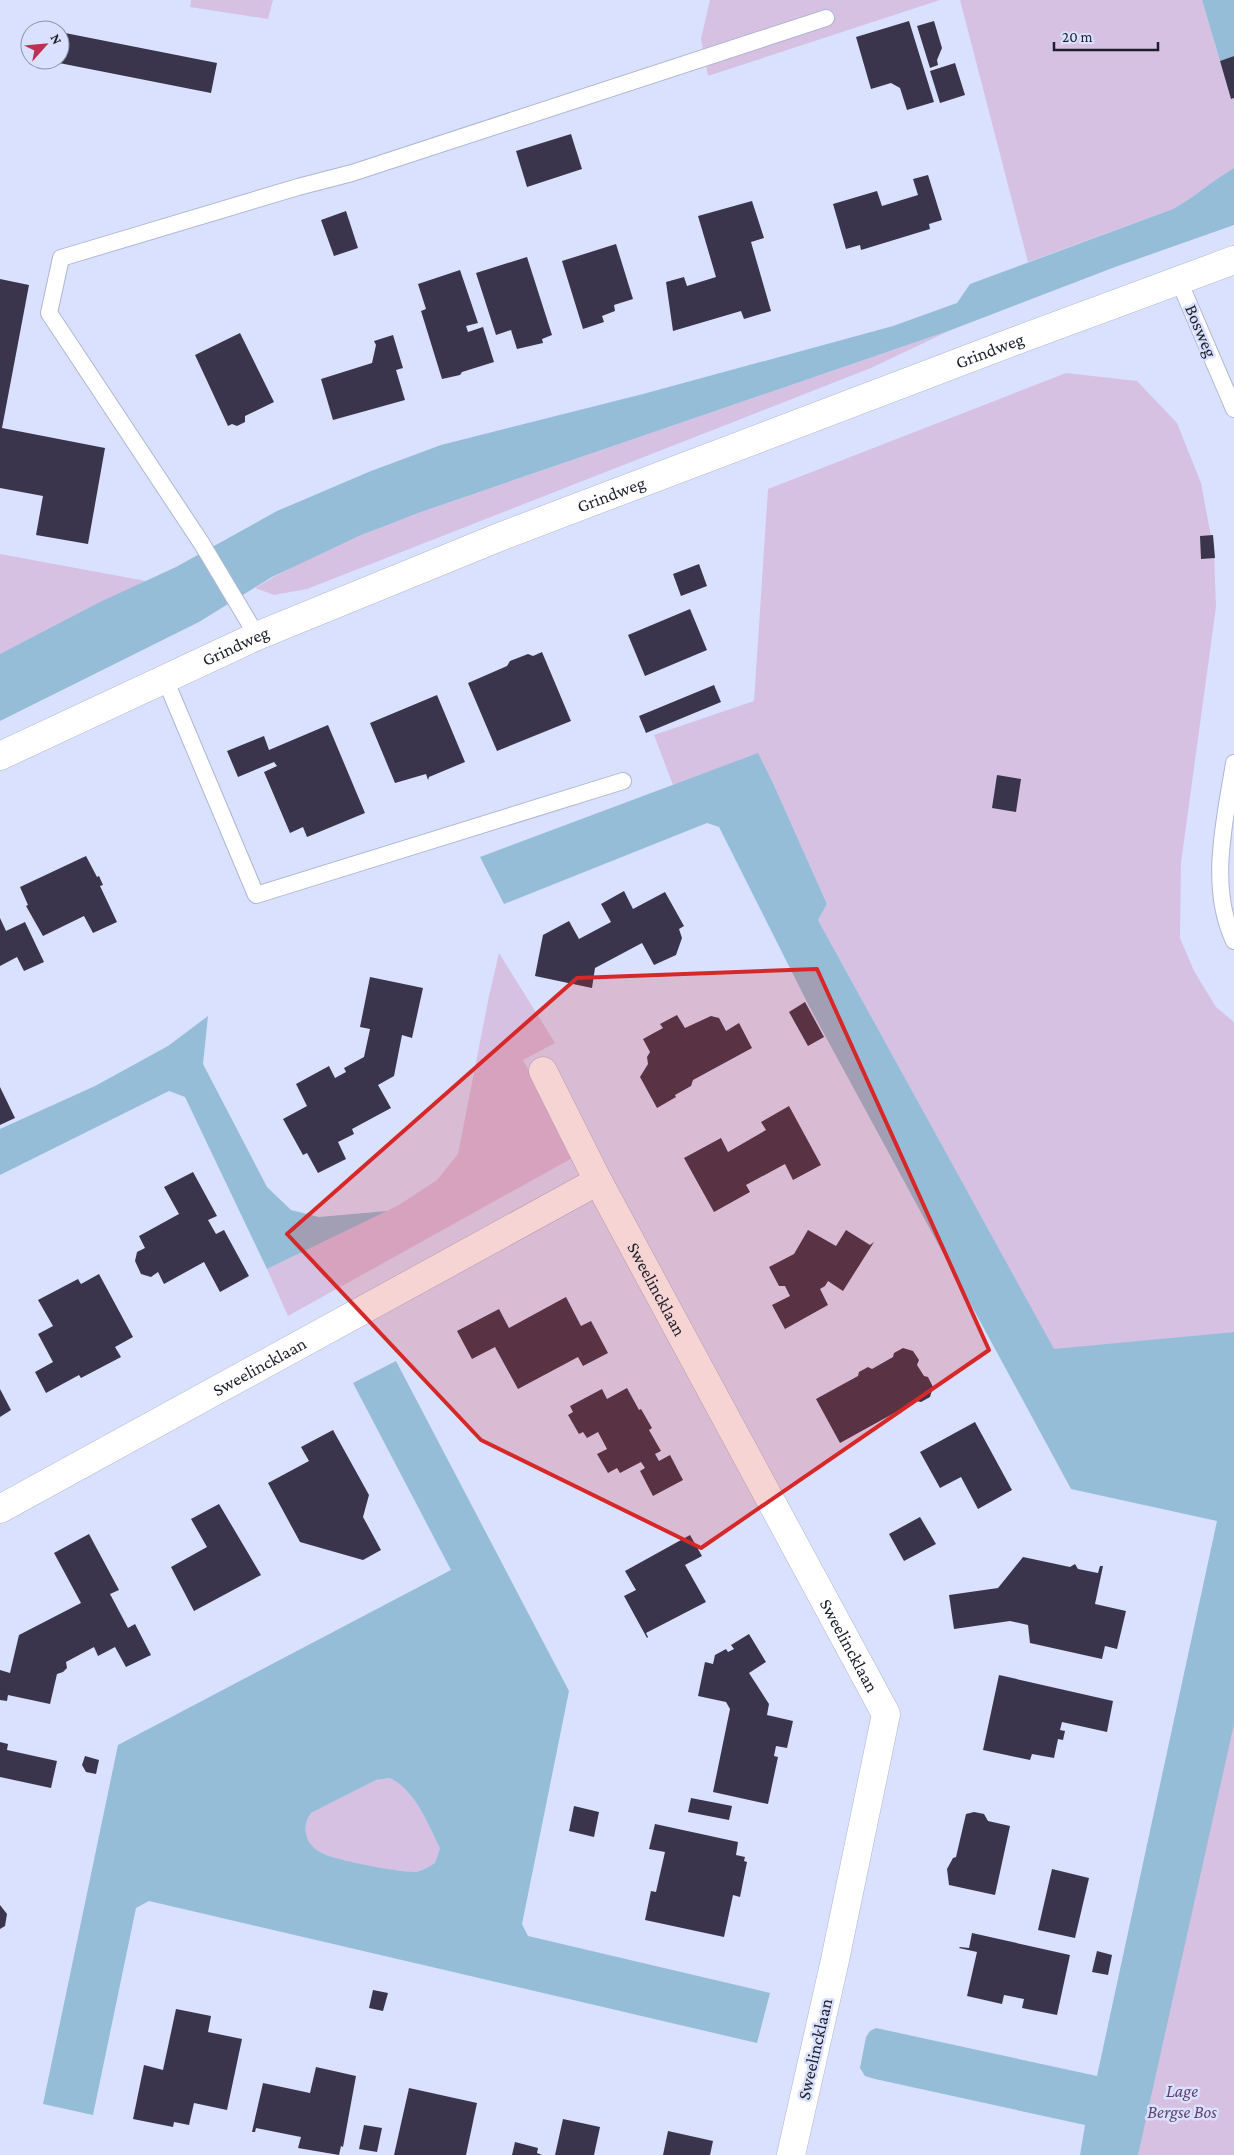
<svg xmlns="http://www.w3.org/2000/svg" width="1234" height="2155" font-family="'Crimson Pro',serif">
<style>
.green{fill:#d7c1e3}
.water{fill:#95bdd7;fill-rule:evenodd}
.building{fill:#3a354c}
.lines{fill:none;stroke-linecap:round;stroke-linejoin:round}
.lane-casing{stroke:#afb6d2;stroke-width:18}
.street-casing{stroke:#afb6d2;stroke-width:29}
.secondary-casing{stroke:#afb6d2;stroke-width:29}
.lane{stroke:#fff;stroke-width:16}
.street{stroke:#fff;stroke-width:28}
.secondary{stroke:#fff;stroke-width:28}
.marked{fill:#d62828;fill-opacity:0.2;stroke:#d62828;stroke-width:4;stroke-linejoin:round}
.labels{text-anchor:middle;stroke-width:5;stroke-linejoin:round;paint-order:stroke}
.street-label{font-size:18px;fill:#1d1f2a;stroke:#dae1fe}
.park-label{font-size:18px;font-style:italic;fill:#624273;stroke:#dae1fe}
</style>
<rect width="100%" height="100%" fill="#dae1fe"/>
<g class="green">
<polygon points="191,0 273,0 268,19 190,7"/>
<polygon points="710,0 940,0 708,76 701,39"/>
<path d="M 960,0 L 1202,0 L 1231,99 L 1234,98 L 1234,168 C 1213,180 1195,197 1173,209 L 1028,262 Z"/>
<path d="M 951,330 L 871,368 L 307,589 L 274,595 L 255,588 C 307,556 365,533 421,512 Z"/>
<polygon points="1066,373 1137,381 1177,423 1201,483 1214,552 1216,607 1181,863 1180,938 1194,971 1216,1007 1234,1022 1234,1332 1054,1350 818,920 827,904 773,783 758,754 673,785 654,735 754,701 768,489"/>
<polygon points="0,554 146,581 0,654"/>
<polygon points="499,953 555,1043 523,1060 574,1157 288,1316 267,1269 399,1205 437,1180 458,1154 489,996"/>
<polygon points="1234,1581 1234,2155 1117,2155"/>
<path d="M 390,1778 C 416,1791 427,1823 440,1848 L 435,1863 C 429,1866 421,1872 414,1872 C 399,1873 332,1860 320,1852 C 305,1844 301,1826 311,1813 L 376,1780 Z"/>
</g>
<g class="water">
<polygon points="1202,0 1234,0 1234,56 1220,61"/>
<path d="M 1234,168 L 1234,225 L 1115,267 L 951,330 L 421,512 L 359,536 L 272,577 L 199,622 L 0,721 L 0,654 L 100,602 L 176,567 L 277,511 L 371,471 L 441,445 L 643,394 L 893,326 L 957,303 L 970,284 L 1173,209 C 1195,197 1213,180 1234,168 Z"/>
<polygon points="758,753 773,783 827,904 818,920 1054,1349 1234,1332 1234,1724 1138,2155 1080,2155 1085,2125 875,2079 865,2076 860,2068 866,2037 870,2031 876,2028 1097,2076 1217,1521 1071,1489 809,1006 719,827 707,823 504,904 480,857"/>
<polygon points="208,1016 203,1064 267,1187 291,1210 319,1217 387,1211 267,1269 185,1097 169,1091 0,1175 0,1129 95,1086 168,1046"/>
<path d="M 396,1361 L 569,1691 L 522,1924 L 528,1936 L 770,1993 L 757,2043 L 149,1901 L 136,1908 L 93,2115 L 43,2104 L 118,1745 L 451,1570 L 353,1383 ZM 390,1778 C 416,1791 427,1823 440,1848 L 435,1863 C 429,1866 421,1872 414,1872 C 399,1872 332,1860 320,1852 C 305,1844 301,1826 311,1813 L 376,1780 Z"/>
</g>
<g class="building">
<polygon points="909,21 934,102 907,110 900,88 891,83 871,89 856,37"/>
<polygon points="934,21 942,48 937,60 938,65 930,68 917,26"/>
<polygon points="32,27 45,29 45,30 32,30"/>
<polygon points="60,32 217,63 211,93 49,61 60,60"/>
<polygon points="29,43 30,43 30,57 26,56"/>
<polygon points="1234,56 1234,98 1231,99 1220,61"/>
<polygon points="955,63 965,95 940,103 930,71"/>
<polygon points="571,134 582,169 527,187 516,151"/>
<polygon points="928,175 942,220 929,224 930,229 861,250 860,245 846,249 833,204 877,191 882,206 918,195 913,179"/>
<polygon points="752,201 764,238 751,242 771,311 744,319 741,311 673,331 666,282 684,277 687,286 716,277 698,216"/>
<polygon points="346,211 358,248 334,256 321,220"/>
<polygon points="616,244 633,299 614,305 615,311 602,316 604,322 583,329 562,261"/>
<polygon points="527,257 552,335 542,339 543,343 517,349 511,330 496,335 476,273"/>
<polygon points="460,270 478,323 466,326 468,332 483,327 494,362 462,372 460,375 442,379 421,311 426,309 418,284"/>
<polygon points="0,279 29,285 2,428 105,448 88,544 36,535 43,496 0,488"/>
<polygon points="240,333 274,402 245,416 245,422 237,426 232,424 228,426 195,355"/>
<polygon points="393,335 403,368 396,370 405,400 333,420 321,379 372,363 376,345 374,341"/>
<polygon points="1213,535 1215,558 1201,559 1200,536"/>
<polygon points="699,564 707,586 681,596 673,574"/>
<polygon points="690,609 707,650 645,676 628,635"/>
<polygon points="542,652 571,721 497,751 468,683 507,666 510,661 528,654 533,656"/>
<polygon points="714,685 721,702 646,733 639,716"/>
<polygon points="437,695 465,762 429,777 428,780 426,774 395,783 370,723"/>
<polygon points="328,725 365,813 307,837 303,827 290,833 264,772 277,766 274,762 238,777 227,751 264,736 269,750"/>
<polygon points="997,775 1021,779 1016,812 992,808"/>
<polygon points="86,856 97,877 99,876 103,885 100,886 117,922 93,933 84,916 43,936 26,906 28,905 20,887"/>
<polygon points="624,891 633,909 665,892 684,926 679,929 682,938 676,955 654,965 642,943 595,968 592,988 535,976 543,935 569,921 579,939 611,922 601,904"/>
<polygon points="0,918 6,931 25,922 44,962 24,971 17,957 0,966"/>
<polygon points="370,977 423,988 412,1038 402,1035 394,1076 378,1085 391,1108 352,1129 354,1134 338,1142 346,1159 318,1173 307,1153 303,1155 283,1119 307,1106 296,1084 329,1066 335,1078 346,1072 344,1068 364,1057 370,1029 360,1027"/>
<polygon points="805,1002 824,1037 808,1046 789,1012"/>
<polygon points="677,1015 685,1028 711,1016 719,1018 726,1031 739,1023 752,1048 693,1080 691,1086 675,1095 676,1097 657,1108 640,1077 648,1064 647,1057 650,1052 643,1039 663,1028 660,1024"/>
<polygon points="0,1087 15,1118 0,1125"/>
<polygon points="789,1106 821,1165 793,1180 785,1164 746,1185 750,1192 714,1212 684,1158 721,1138 728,1152 766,1130 761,1122"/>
<polygon points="193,1172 217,1216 208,1220 216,1234 224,1230 249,1276 220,1292 204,1262 164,1284 158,1272 151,1277 141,1274 135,1261 137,1252 145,1248 139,1236 179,1214 164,1187"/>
<polygon points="808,1230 836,1246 846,1230 870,1245 874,1242 843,1291 828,1281 825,1286 820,1289 828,1305 785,1329 772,1305 790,1296 785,1286 779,1286 769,1267 794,1254"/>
<polygon points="99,1274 133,1337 115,1347 121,1357 81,1378 79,1375 46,1393 35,1372 53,1362 38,1334 53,1326 38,1300 78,1279 81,1284"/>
<polygon points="566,1297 581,1326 591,1321 608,1353 583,1366 578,1357 518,1389 495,1347 472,1359 457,1331 499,1309 509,1328"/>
<polygon points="903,1348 913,1351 919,1360 917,1365 924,1376 928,1377 933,1387 930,1397 921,1402 916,1401 840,1443 816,1399 858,1376 859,1372 868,1367 872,1369 893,1357 894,1353"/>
<polygon points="627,1388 639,1410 641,1409 652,1428 649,1430 661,1451 655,1454 659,1461 670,1455 683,1480 653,1496 640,1471 645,1468 641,1462 620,1473 617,1468 608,1473 597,1454 607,1449 598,1432 587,1438 583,1432 579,1434 568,1415 573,1412 570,1406 602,1389 607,1399"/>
<polygon points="0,1389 11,1410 0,1417"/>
<polygon points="975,1422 1012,1490 978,1509 961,1477 940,1488 920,1452"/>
<polygon points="333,1430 369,1495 363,1517 381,1550 363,1560 300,1542 268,1483 309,1461 301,1447"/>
<polygon points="219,1504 261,1575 194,1611 171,1567 207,1547 191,1519"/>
<polygon points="920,1517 936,1544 904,1561 889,1534"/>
<polygon points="89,1534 119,1590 110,1594 128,1628 135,1624 151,1655 126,1667 115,1647 98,1656 94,1647 66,1662 67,1668 63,1672 57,1674 50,1704 8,1695 7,1701 0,1700 0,1670 10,1673 19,1635 81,1603 54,1553"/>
<polygon points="690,1535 702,1556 685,1565 706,1602 646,1633 648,1637 647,1638 624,1596 636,1590 625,1571"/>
<polygon points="1023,1557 1070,1567 1075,1564 1078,1569 1098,1573 1100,1566 1103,1566 1095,1604 1126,1611 1117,1649 1105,1646 1102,1659 1030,1643 1028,1625 1010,1621 954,1629 949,1595 998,1588"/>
<polygon points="749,1634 766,1662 749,1673 769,1704 767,1715 793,1721 787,1748 776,1746 774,1756 778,1757 768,1804 713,1792 730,1709 726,1702 698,1696 705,1662 713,1664 715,1655 726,1649 728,1652 734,1649 731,1645"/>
<polygon points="999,1675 1113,1701 1107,1732 1062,1722 1060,1730 1065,1731 1063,1740 1058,1739 1054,1758 1032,1754 1030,1760 983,1750"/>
<polygon points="0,1742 8,1744 7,1750 57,1761 51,1788 0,1777"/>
<polygon points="85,1756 99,1760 96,1774 86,1772 82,1765"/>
<polygon points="691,1798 732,1806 729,1820 688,1812"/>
<polygon points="574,1806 599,1812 594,1837 569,1831"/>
<polygon points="974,1812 984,1814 988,1821 1010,1826 995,1895 949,1885 947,1869 953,1858 956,1857 966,1814"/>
<polygon points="655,1824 738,1842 736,1855 745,1857 744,1861 747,1862 740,1897 733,1895 724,1937 645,1920 651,1891 656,1892 665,1852 649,1849"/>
<polygon points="1052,1869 1089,1878 1075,1938 1038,1930"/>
<polygon points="0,1905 7,1914 5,1926 0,1929"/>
<polygon points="972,1933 1070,1955 1057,2015 1022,2008 1024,1999 1004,1995 1002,2004 967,1996 977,1952 959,1948 960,1947 969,1948"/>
<polygon points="1097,1951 1112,1955 1108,1975 1092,1972"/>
<polygon points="373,1990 388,1993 383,2011 369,2008"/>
<polygon points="176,2009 211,2016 208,2032 242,2039 227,2110 194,2103 189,2125 174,2122 173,2127 133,2119 144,2065 163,2070"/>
<polygon points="316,2067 356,2076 343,2147 341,2146 339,2155 298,2148 301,2137 256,2128 255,2132 252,2132 263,2083 310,2093"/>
<polygon points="409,2088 477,2103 466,2155 394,2155"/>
<polygon points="563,2119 600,2127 594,2155 555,2155"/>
<polygon points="364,2125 382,2128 377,2152 359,2149"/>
<polygon points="668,2131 713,2141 710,2155 663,2155"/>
<polygon points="515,2142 538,2148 537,2153 542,2155 512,2155"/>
</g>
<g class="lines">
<defs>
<g id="lane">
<polyline points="1179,281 1234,409"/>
<polyline points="257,636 202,544 49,313 61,258 298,187 352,173 826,18"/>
<polyline points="165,679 256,895 623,781"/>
<path d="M 1234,763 C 1225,820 1208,886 1234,941"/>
</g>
<g id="street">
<path id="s1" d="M 543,1071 L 598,1181 L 886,1714 L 835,1960 L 791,2155"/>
<path id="s2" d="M 0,1509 L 598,1181"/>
</g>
<g id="secondary">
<path id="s3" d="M 0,756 L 257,636 L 502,536 L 1015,341 L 1234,260"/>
</g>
</defs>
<use href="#lane" class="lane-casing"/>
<use href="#street" class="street-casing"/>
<use href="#secondary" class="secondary-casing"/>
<use href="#lane" class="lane"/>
<use href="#street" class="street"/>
<use href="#secondary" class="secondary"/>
</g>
<path class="marked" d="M 817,969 L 989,1350 L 701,1548 L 481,1440 L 287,1234 L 577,978 Z"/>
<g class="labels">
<g class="street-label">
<text transform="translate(1201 331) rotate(67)" y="6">Bosweg</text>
<text dy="6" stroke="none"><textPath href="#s3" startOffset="1070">Grindweg</textPath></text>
<text dy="6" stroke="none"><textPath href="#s3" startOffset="665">Grindweg</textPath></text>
<text dy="6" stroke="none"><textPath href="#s3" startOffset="260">Grindweg</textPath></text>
<text dy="6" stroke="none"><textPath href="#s1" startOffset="246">Sweelincklaan</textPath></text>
<text dy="6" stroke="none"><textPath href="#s2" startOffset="296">Sweelincklaan</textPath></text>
<text dy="6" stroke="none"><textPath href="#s1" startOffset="651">Sweelincklaan</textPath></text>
<text transform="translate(815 2049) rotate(-77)" y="6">Sweelincklaan</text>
</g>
<g class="park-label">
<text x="1182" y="2097">Lage<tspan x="1182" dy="21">Bergse Bos</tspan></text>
</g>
</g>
<g transform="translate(45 45) rotate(63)"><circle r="24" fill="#dae1fe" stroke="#8e93a9"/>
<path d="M0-4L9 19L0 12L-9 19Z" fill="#bf2f53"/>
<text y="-8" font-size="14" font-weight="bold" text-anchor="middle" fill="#1d1f2a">N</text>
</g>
<path d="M1054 42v8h104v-8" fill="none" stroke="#1d1f2a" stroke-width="2.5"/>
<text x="1062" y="42" font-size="15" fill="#1d1f2a" stroke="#dae1fe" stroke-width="4" paint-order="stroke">20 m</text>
</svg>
